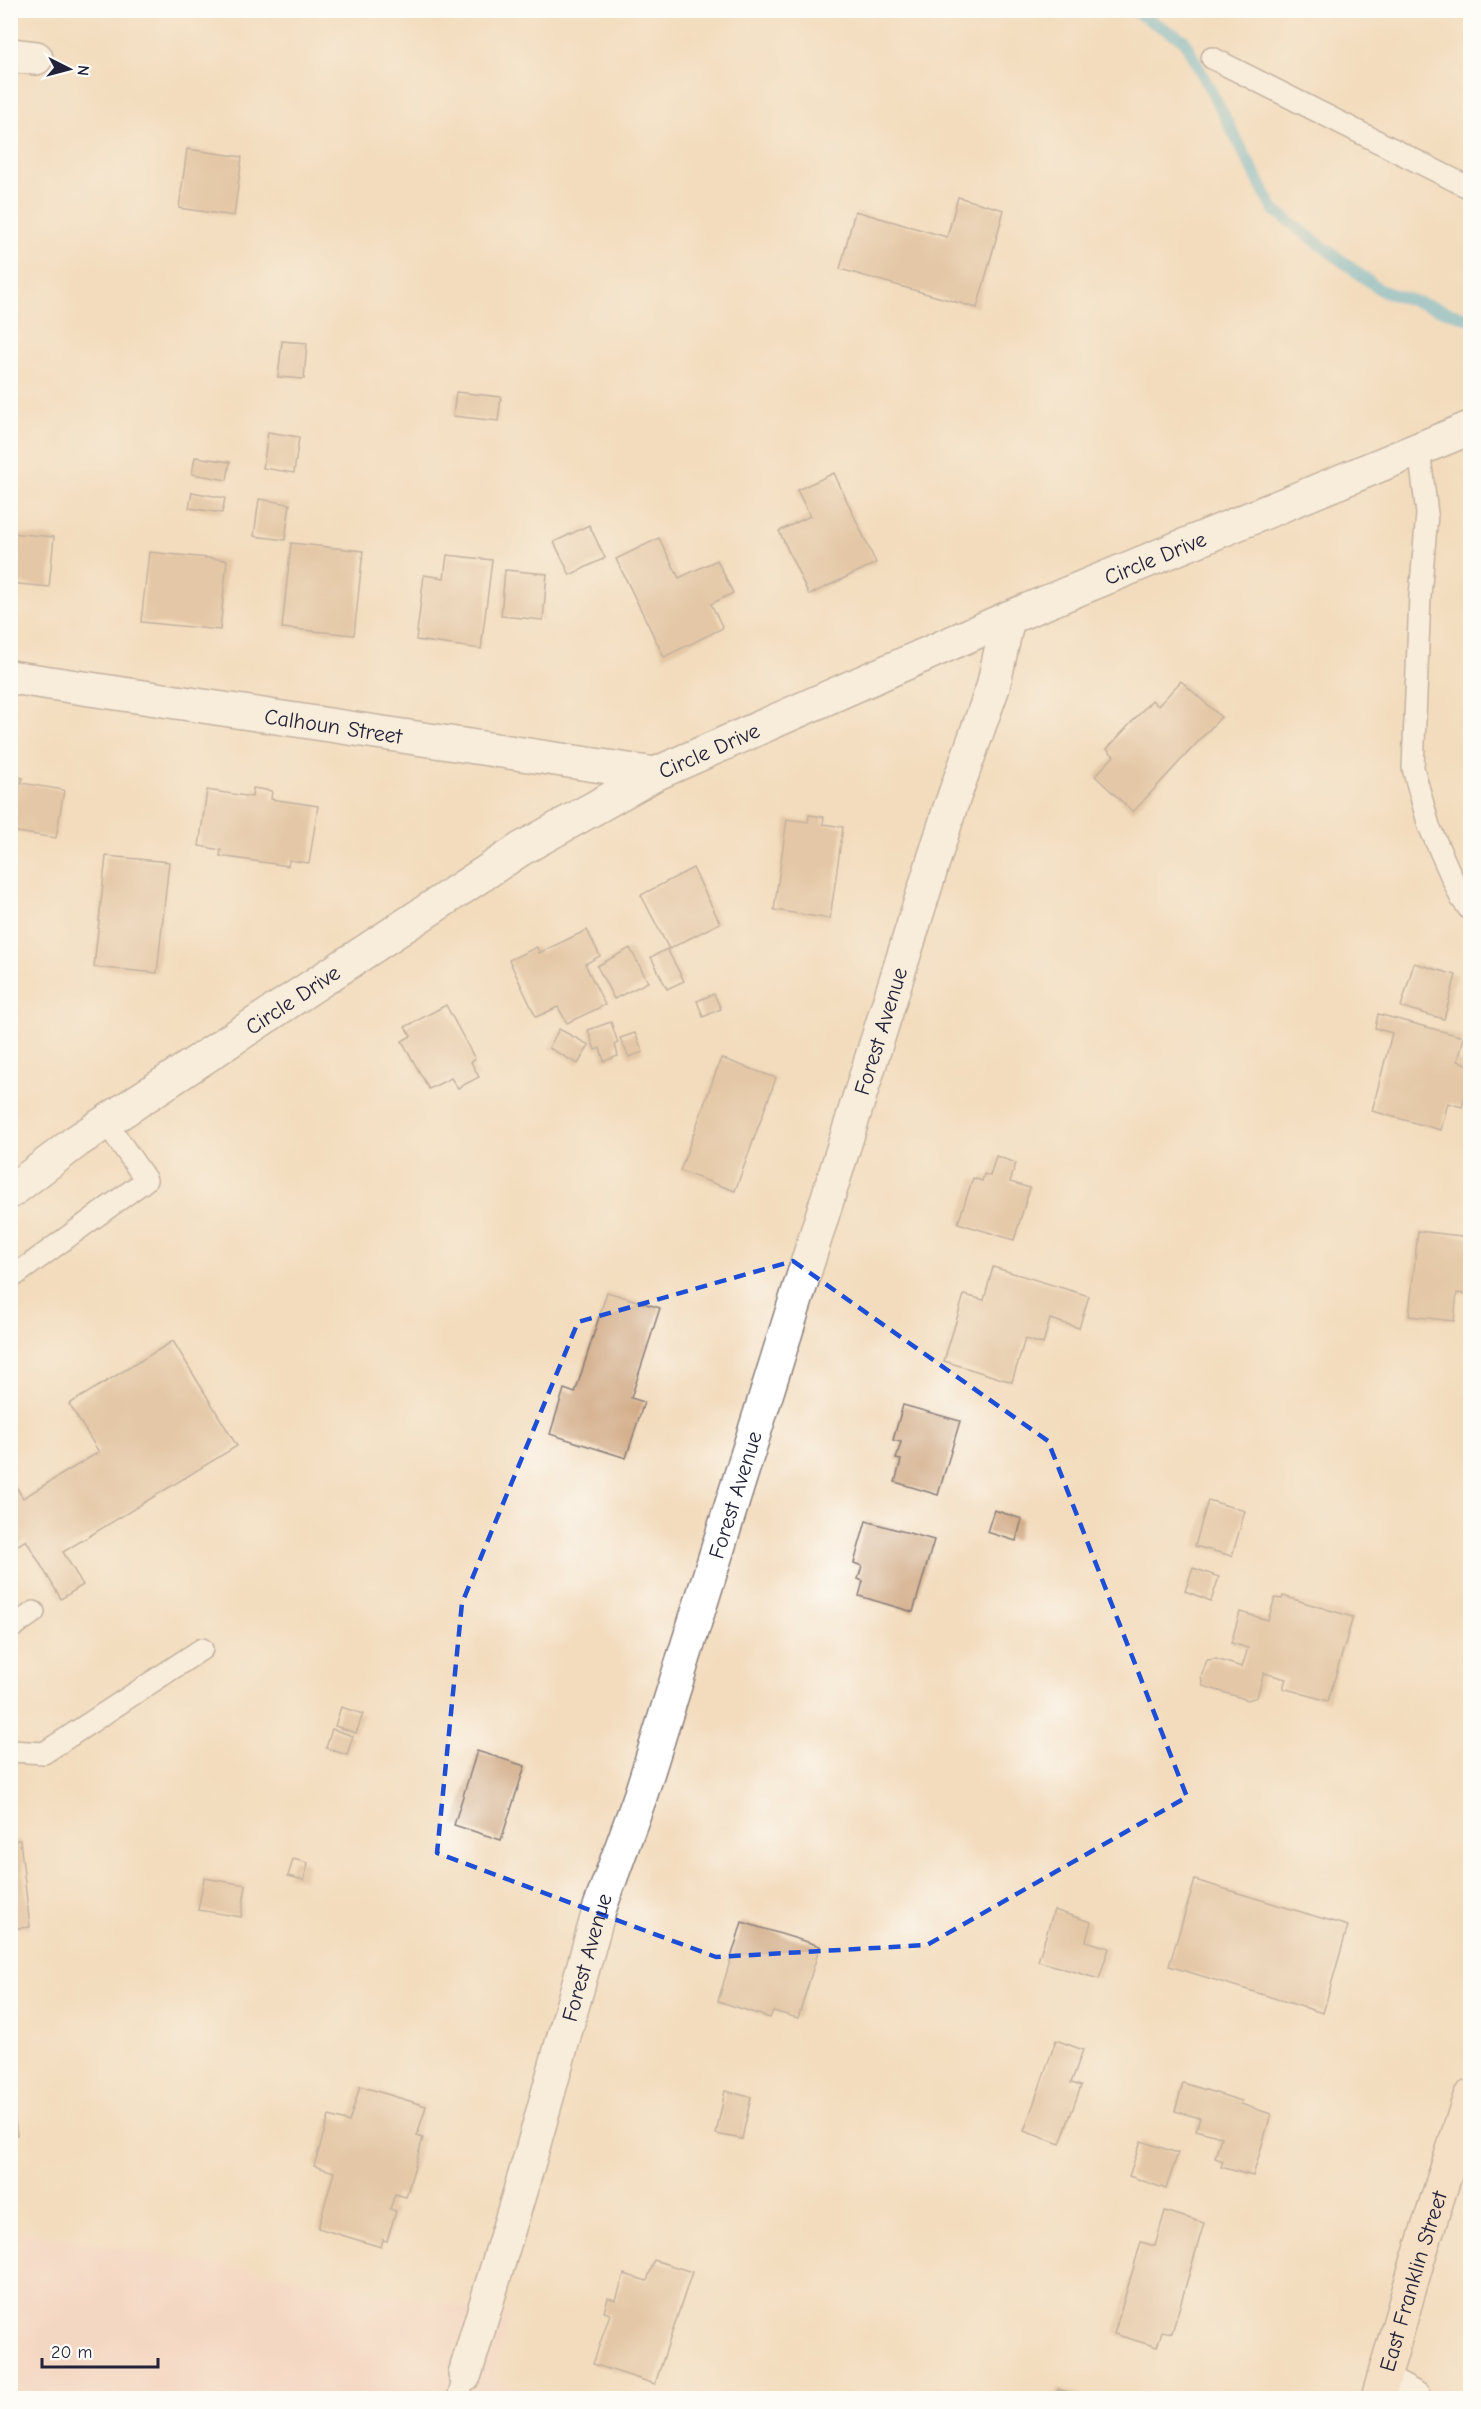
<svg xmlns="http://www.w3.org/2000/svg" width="1481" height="2409" font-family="'Comic Neue',sans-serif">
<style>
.built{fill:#f7d1c9}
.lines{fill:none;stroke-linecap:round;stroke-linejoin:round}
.stream{stroke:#53b1d1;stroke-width:12}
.building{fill:#d3ad89}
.lane-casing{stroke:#8a7f7c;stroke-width:24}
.street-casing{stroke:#8a7f7c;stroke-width:36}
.secondary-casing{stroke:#8a7f7c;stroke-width:36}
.lane{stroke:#fff;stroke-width:21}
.street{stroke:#fff;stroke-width:33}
.secondary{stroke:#fbe5cf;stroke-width:33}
.marked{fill:none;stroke:#1d4ed8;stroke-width:4.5;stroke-dasharray:12 8;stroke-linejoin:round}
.labels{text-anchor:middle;stroke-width:4.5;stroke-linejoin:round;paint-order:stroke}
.street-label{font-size:22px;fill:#22223b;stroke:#fdfcf7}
</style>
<rect width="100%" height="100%" fill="#fdfcf7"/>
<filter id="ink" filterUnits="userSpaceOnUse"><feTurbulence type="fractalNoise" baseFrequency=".0167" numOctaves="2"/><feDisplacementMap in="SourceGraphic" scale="12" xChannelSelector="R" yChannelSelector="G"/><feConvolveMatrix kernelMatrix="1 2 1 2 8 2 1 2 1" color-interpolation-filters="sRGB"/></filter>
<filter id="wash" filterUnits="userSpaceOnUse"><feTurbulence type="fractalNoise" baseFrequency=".008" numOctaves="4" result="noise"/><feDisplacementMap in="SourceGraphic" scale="24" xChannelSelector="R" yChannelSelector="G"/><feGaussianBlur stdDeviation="1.35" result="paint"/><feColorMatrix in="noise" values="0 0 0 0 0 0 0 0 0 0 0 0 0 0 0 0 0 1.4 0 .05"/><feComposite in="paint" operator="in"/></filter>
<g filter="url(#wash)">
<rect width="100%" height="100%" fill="#f3dcbe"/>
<polygon class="built" points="10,2229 511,2315 491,2380 553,2398 11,2398"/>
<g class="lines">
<polyline class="stream" points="1132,10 1184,40 1274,210 1382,291 1470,319"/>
</g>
<g id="blocks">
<g class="building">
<polygon points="187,149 242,157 234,216 179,208"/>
<polygon points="958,197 1004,210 977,308 840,269 855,211 947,237"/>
<polygon points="282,341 307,343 304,379 278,377"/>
<polygon points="456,392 501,397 498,421 453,416"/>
<polygon points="268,432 299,437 294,473 263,468"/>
<polygon points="195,457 230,462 227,480 192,474"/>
<polygon points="834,473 876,563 809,595 779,531 810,516 797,490"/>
<polygon points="192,492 225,498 222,513 189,508"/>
<polygon points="259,499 290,504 285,540 254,536"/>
<polygon points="589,525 605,558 570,575 554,542"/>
<polygon points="10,533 54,537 49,587 10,583"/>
<polygon points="659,538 679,578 717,560 733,593 711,604 723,628 664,657 616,559"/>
<polygon points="291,543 363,551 354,635 282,628"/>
<polygon points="149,552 227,560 220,630 141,622"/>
<polygon points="447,555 492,560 481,649 416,640 424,575 444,578"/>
<polygon points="505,570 547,574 543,620 501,616"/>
<polygon points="1181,681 1221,717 1133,812 1095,776 1114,756 1107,749 1152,700 1158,706"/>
<polygon points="13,777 23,778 21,783 64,790 56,838 10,831 10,781"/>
<polygon points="253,788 272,791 271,799 318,806 309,863 289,860 288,866 220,856 221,850 199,846 207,790 252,797"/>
<polygon points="809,815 824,817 823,824 843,827 830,919 774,910 787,819 808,822"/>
<polygon points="106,856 169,862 157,973 94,967"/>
<polygon points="693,868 720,923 669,949 641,895"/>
<polygon points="587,930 600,956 585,964 605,1005 567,1023 558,1007 536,1017 509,960 537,947 539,953"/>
<polygon points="630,948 648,982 614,999 597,966"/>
<polygon points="667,949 684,981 667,989 651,957"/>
<polygon points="1414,963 1456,975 1444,1019 1401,1007"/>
<polygon points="714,994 721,1009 703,1017 697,1001"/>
<polygon points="446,1005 475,1059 471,1062 479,1077 458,1088 451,1078 429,1089 402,1041 411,1036 405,1027"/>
<polygon points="1378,1014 1464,1037 1458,1061 1470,1065 1470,1075 1462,1107 1448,1103 1441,1130 1372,1111 1392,1033 1375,1028"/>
<polygon points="611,1022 618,1043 615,1044 618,1056 604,1061 600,1048 595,1050 588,1030"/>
<polygon points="559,1029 589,1045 578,1064 549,1048"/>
<polygon points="635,1033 643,1052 629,1057 620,1038"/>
<polygon points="721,1058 776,1078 735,1191 680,1171"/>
<polygon points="996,1156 1016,1163 1010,1182 1030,1188 1014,1240 958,1223 973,1178 982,1181 984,1174 990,1176"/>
<polygon points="1418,1231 1470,1237 1470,1274 1466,1294 1457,1293 1454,1321 1409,1316"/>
<polygon points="993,1267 1089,1296 1079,1328 1050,1319 1043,1344 1025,1339 1012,1382 944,1361 964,1295 984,1300"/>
<polygon points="607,1292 660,1308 631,1398 644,1402 626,1458 550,1434 564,1389 575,1393"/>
<polygon points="173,1341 237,1446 63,1552 83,1585 61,1599 26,1540 10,1550 10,1477 23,1498 99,1452 69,1404"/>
<polygon points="903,1405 960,1421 938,1495 895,1482 901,1460 896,1459 901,1442 893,1440"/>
<polygon points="1208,1500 1245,1511 1232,1556 1195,1546"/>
<polygon points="994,1510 1022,1519 1016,1541 987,1532"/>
<polygon points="866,1521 934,1540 913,1612 859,1596 863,1581 858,1579 862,1566 854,1563"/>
<polygon points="1193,1568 1219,1577 1211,1601 1185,1591"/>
<polygon points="1283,1596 1353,1617 1328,1701 1283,1688 1286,1679 1264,1673 1257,1697 1248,1700 1203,1686 1201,1677 1207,1660 1216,1659 1242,1667 1248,1648 1231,1643 1240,1612 1268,1620 1275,1598 1282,1599"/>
<polygon points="341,1707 363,1714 356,1733 335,1726"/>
<polygon points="332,1729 353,1736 347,1755 326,1748"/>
<polygon points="477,1751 525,1766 501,1840 454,1825"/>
<polygon points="20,1840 30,1927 10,1929 10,1841"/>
<polygon points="293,1859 308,1863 304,1880 288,1876"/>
<polygon points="204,1878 246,1885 241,1917 198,1910"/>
<polygon points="1195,1880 1348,1926 1323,2013 1169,1966"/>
<polygon points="1054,1910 1091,1922 1086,1941 1109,1948 1099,1979 1038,1961"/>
<polygon points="742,1922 820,1946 798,2018 773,2011 770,2018 718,2001"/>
<polygon points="1056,2040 1083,2050 1071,2083 1081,2086 1060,2144 1024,2131"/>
<polygon points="10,2081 17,2135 10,2135"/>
<polygon points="1183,2083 1242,2101 1241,2104 1271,2114 1253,2176 1221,2167 1223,2161 1215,2158 1221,2137 1196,2130 1200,2118 1175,2111"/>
<polygon points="360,2086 426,2106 417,2136 423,2138 406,2197 395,2194 390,2209 396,2211 387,2241 383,2240 381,2247 318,2228 334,2172 314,2166 329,2116 349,2122"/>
<polygon points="725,2091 751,2097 742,2139 716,2134"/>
<polygon points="1141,2141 1178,2153 1166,2189 1129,2176"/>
<polygon points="1165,2211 1204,2223 1172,2333 1162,2331 1157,2347 1114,2334 1141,2242 1155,2246"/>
<polygon points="654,2260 692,2272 655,2384 593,2364 610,2314 604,2312 608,2298 616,2300 624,2274 647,2281"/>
<polygon points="1058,2389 1089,2398 1055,2398"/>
</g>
</g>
</g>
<g filter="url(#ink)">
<use href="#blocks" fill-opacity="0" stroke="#8a7f7c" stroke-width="1.5"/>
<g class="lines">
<defs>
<g id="lane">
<polyline points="1212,58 1470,188"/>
<polyline points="1419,449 1427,514 1420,596 1413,768 1429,826 1461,898 1470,910"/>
<polyline points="10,1279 146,1180 106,1122"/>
<polyline points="10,1629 34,1612"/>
<polyline points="10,1751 44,1753 202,1649"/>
<polyline points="458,2398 465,2374"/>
</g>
<g id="street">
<polyline points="10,55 36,58"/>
<path id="s1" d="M 10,677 L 655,774"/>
<path id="s2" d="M 10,1192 L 77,1141 L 521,849 L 655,774 L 1008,618 L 1470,428"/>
<path id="s3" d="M 465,2374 L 530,2158 L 600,1907 L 640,1797 L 950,808 L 993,687 L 1008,618"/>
<polyline points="1384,2382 1414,2398"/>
</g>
<g id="secondary">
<path id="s4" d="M 1378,2398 L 1418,2259 L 1470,2097"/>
</g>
</defs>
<use href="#lane" class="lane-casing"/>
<use href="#street" class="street-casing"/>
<use href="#secondary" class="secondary-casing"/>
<use href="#lane" class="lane"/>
<use href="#street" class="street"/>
<use href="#secondary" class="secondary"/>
</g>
</g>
<path d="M0 0H1481V2409H0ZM 793,1261 L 1048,1441 L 1187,1797 L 927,1945 L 716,1957 L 437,1853 L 462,1603 L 578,1322 Z" fill="#f3dcbe" fill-opacity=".55" fill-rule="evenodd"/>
<path class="marked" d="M 793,1261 L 1048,1441 L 1187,1797 L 927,1945 L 716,1957 L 437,1853 L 462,1603 L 578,1322 Z"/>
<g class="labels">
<g class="street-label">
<text dy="8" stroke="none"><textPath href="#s2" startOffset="1314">Circle Drive</textPath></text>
<text dy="8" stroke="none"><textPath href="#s1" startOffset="327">Calhoun Street</textPath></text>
<text dy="8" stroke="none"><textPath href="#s2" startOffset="828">Circle Drive</textPath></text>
<text dy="8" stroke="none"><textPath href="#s2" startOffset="342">Circle Drive</textPath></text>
<text dy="8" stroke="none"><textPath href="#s3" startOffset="1406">Forest Avenue</textPath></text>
<text dy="8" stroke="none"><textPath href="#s3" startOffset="920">Forest Avenue</textPath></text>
<text dy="8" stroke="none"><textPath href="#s3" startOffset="434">Forest Avenue</textPath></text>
<text dy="8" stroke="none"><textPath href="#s4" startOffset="122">East Franklin Street</textPath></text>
</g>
</g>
<rect width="1481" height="2409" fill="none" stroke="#fdfcf7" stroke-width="36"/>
<g transform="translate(69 69) rotate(96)" stroke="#fdfcf7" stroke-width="4.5" paint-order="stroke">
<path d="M0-4.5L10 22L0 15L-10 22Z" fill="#22223b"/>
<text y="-9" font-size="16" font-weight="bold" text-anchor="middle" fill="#22223b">N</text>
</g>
<path d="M42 2358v9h116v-9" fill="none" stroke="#22223b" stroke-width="3"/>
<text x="51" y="2358" font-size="18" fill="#22223b" stroke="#fdfcf7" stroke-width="4.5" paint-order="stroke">20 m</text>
</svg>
